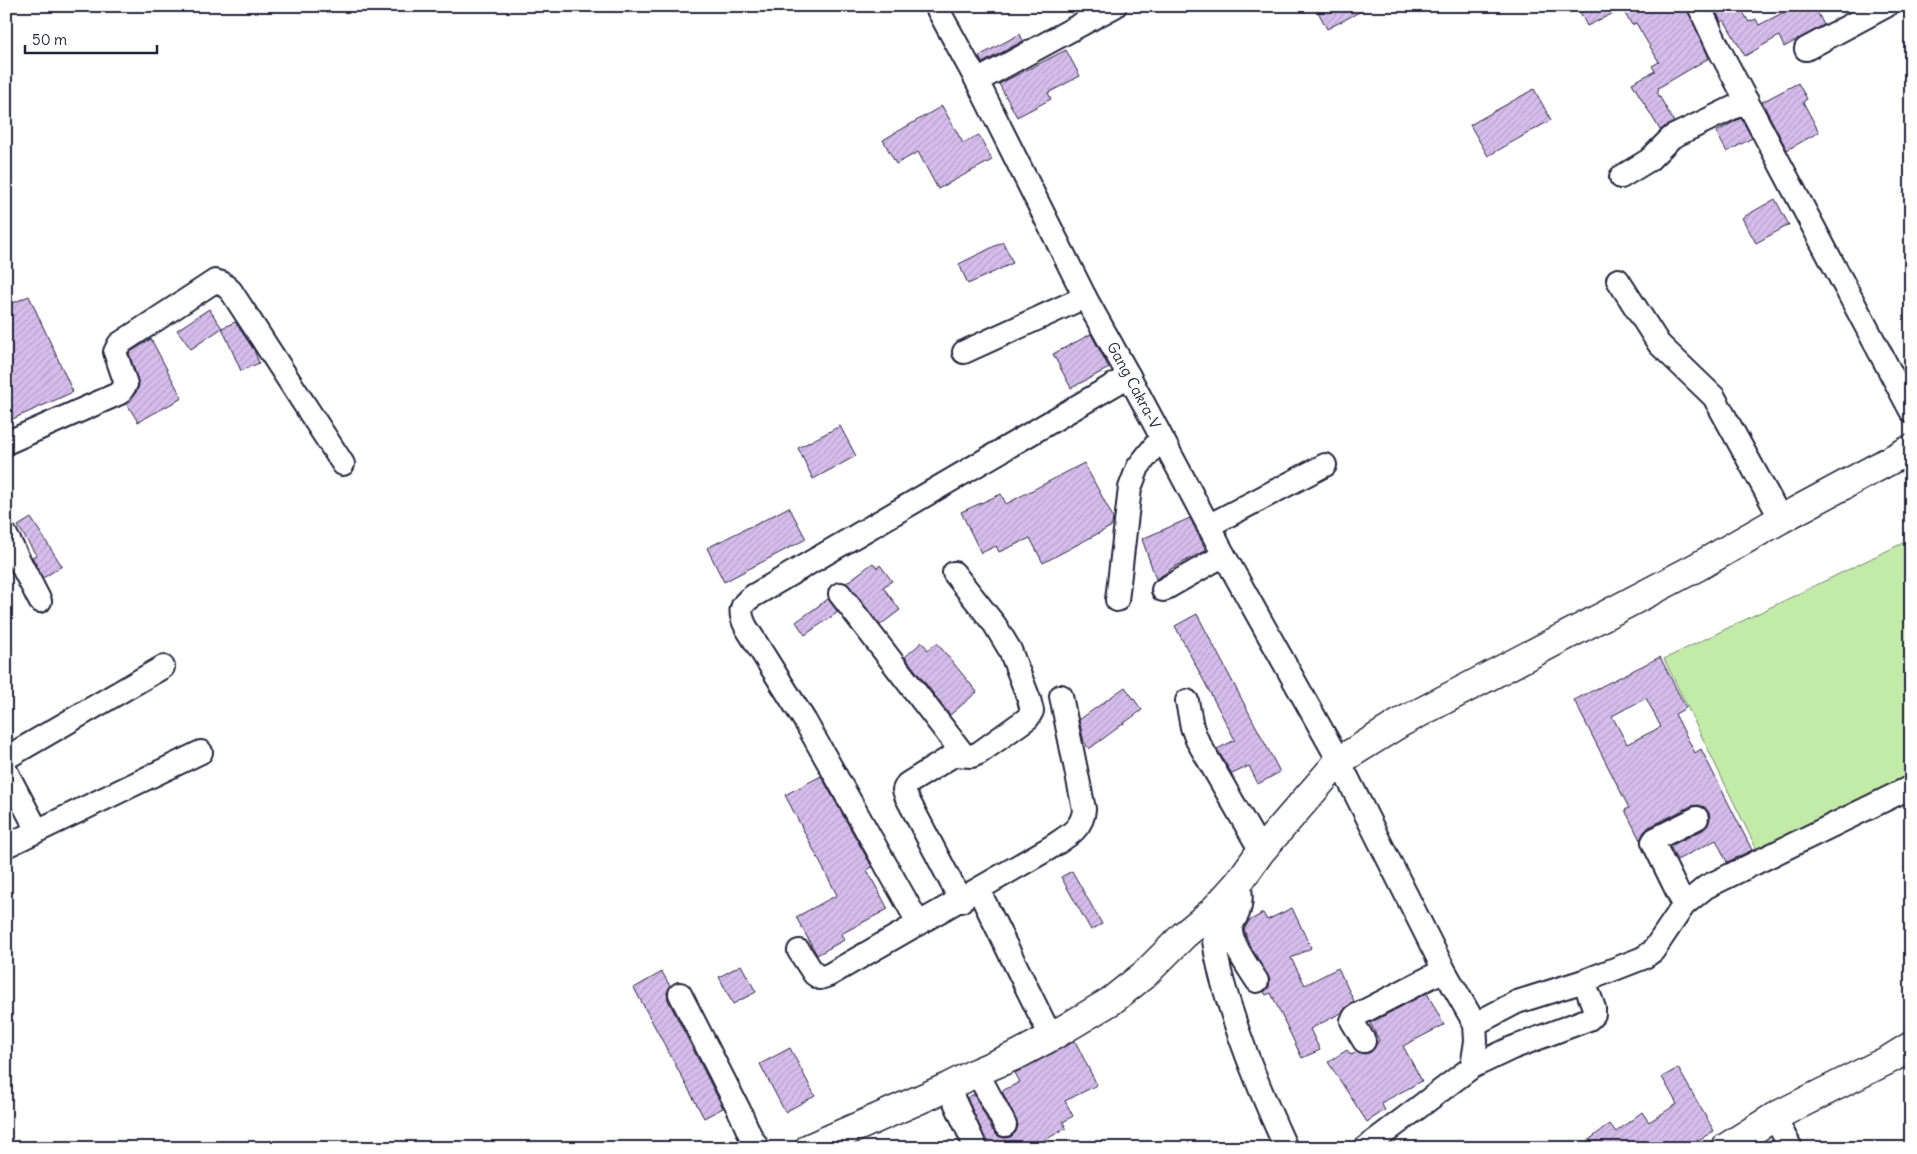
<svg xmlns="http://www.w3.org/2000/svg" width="1917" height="1154" font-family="Delius,sans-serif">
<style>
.grass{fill:#c2eba7;stroke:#728671}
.building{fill:url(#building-hatch);stroke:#22223b;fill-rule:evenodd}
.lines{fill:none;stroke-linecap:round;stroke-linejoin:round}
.minor-casing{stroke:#22223b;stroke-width:26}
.major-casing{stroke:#22223b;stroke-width:31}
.minor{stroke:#fff;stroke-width:22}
.major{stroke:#fff;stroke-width:28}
.labels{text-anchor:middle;stroke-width:4;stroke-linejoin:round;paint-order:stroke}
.street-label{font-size:15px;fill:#22223b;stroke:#fff}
</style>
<defs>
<pattern id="building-hatch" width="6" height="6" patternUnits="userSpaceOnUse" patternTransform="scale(1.25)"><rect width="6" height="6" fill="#d6bdec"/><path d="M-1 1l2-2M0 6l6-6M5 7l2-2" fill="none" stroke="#b7a2cb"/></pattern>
</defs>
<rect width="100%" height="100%" fill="#fff"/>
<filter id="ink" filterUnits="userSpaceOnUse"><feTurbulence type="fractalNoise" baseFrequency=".02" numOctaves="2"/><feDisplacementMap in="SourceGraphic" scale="10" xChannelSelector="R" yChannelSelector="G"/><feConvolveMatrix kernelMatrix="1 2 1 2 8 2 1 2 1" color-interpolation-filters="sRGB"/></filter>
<g filter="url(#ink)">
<polygon class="grass" points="1911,539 1911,776 1757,850 1664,659"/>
<g class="building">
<polygon points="1315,6 1371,6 1327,29"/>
<polygon points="1577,6 1686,6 1709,58 1658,88 1659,91 1657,92 1674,122 1660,130 1632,83 1655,71 1652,66 1659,62 1636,23 1632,25 1622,9 1587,26"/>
<polygon points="1714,6 1747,6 1741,9 1749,22 1756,19 1759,25 1796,6 1814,6 1824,25 1784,47 1779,36 1745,56 1724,20 1721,22"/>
<polygon points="1020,34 1023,41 982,63 979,56"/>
<polygon points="1066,50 1080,76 1048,93 1051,99 1017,117 999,84"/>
<polygon points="1798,83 1807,99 1803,102 1819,132 1787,150 1762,102"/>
<polygon points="1534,89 1551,120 1488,156 1470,125"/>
<polygon points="942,106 963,143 979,135 992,160 938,189 918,152 896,164 883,140"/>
<polygon points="1741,118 1752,138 1727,152 1716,132"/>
<polygon points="1775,199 1789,225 1756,243 1742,218"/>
<polygon points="1003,242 1013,263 968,284 959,264"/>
<polygon points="29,296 73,392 6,422 6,306"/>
<polygon points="209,309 222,328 191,349 177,330"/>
<polygon points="235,322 254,350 259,363 241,371 222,328"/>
<polygon points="1091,334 1109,368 1071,388 1053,354"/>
<polygon points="151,339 182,398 138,422 127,404 137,391 139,385 129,353"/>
<polygon points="840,426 856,456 813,479 798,448"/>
<polygon points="1084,463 1113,517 1112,526 1043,563 1030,538 999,552 996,546 981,553 961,512 1001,494 1006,504"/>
<polygon points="789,507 806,539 724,582 707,548 751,526 751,527"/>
<polygon points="31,518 62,566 43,578 32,557 36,555 18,526"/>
<polygon points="1190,518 1206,550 1169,570 1169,571 1156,579 1142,539"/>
<polygon points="873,563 877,568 880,565 892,581 883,587 900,610 880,625 846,583"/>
<polygon points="828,599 838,612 805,635 796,622"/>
<polygon points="1197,614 1280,772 1258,784 1249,766 1232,774 1217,749 1235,740 1175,626"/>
<polygon points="922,642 928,650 937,643 977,692 950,715 905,657"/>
<path d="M 1660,657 L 1686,708 L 1675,714 L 1695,753 L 1701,749 L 1752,850 L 1727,862 L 1716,840 L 1677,860 L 1670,846 L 1703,830 L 1708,825 L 1710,819 L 1709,813 L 1705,807 L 1698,805 L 1691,806 L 1649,827 L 1644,832 L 1640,840 L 1625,810 L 1629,808 L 1574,700 ZM 1646,698 L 1661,727 L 1627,744 L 1612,716 Z"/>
<polygon points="1125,687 1142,710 1089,749 1084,742 1079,720"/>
<polygon points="821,776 872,867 867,870 888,909 841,934 844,940 817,955 796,917 837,895 785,795"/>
<polygon points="1072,871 1102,924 1091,930 1061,877"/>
<polygon points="1292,908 1311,948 1291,958 1305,985 1338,968 1354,1001 1349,1005 1341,1013 1310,1029 1320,1050 1302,1058 1271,993 1266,995 1264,992 1269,987 1270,980 1248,942 1244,929 1249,921 1263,913 1267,920"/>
<polygon points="741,965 756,992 733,1004 719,977"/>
<polygon points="662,972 670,986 667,993 668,1000 723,1108 704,1118 634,988"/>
<polygon points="1427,993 1444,1025 1403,1046 1422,1081 1381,1103 1385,1110 1367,1122 1328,1062 1347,1050 1351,1055 1357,1052 1364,1054 1371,1052 1379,1040 1370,1023"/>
<polygon points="1075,1041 1097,1085 1065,1101 1073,1116 1063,1122 1066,1128 1031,1148 1024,1148 1020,1141 1008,1148 989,1148 967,1098 974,1094 993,1131 998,1136 1004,1138 1011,1137 1016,1132 1018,1125 1002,1091 1020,1082 1015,1073"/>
<polygon points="790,1048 815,1096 785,1112 760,1064"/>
<polygon points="1678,1068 1714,1131 1685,1148 1578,1148 1610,1124 1616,1132 1642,1112 1649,1122 1677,1104 1662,1077"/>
</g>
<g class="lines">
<defs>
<g id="minor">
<path id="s1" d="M 936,6 L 977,81 L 1085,297 L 1129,376 L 1224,555 L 1339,761 L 1444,970 L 1475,1024 L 1476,1041 L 1472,1067"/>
<polyline points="1699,6 1719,49 1911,411"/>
<polyline points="1806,49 1886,6"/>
<polyline points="977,81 1115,6"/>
<polyline points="1621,177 1649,160 1672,137 1747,101"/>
<polyline points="1618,280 1659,344 1714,397 1781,519"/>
<polyline points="964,352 1085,297"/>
<polyline points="6,443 120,393 126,384 115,352 119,344 215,281 222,283 231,291 343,464"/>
<polyline points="1208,526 1325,465"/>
<polyline points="6,535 40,601"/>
<polyline points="954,573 995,625 1010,650 1029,699 1032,711 1028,718 979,753 972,756 954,755 907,784 904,790 906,796 961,901"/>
<polyline points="1163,590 1224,555"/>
<polyline points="840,594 964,755"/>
<polyline points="1117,600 1130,488 1138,467 1161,438"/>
<polyline points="1187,701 1192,727 1197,740 1261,851"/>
<polyline points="6,758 163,667"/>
<polyline points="6,771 37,830"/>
<polyline points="6,846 201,752"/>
<path d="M 1239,882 C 1241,893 1242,902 1238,913 C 1236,918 1232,922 1231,928 C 1230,943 1249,968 1257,981"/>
<polyline points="979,891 1051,1037"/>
<polyline points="1684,905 1653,842 1655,839 1697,818"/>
<path d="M 1212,912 C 1212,953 1225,992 1238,1031 C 1252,1071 1268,1109 1286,1148"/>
<path d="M 919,924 L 805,721 L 746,627 C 739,613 739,605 753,596 L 1129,376"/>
<path d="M 799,951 L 814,974 L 820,978 L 829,975 L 1048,849 C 1064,838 1083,830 1084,809 L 1061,696"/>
<polyline points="680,994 739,1110 750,1135 758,1148"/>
<polyline points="1475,1024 1517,1002 1584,981 1643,958 1653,951 1684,905 1706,887 1911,787"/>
<polyline points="1364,1041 1352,1021 1355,1016 1444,970"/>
<polyline points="977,1072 1005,1125"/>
<polyline points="948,1087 976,1148"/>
<polyline points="1774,1117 1791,1148"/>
<polyline points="1365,1148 1472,1067 1512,1048 1589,1019 1594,1014 1594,1008 1584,981"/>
</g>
<g id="major">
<polyline points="809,1148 948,1087 977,1072 1019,1054 1051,1037 1111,1001 1145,974 1184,935 1212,912 1239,882 1261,851 1339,761 1400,723 1697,567 1781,519 1911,449"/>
<polyline points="1725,1148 1774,1117 1890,1059 1911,1046"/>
</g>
</defs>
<use href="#minor" class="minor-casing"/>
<use href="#major" class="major-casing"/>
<use href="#minor" class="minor"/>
<use href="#major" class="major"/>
</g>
</g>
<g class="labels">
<g class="street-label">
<text dy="5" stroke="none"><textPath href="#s1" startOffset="428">Gang Cakra-V</textPath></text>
</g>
</g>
<rect width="1917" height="1154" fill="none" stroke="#fff" stroke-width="25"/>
<rect x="12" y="12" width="1892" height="1129" fill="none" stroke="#22223b" stroke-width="2" filter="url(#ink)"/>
<path d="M25 45v8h132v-8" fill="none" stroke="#22223b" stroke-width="2.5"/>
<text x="32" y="45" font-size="15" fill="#22223b" stroke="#ffffff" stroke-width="4" paint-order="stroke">50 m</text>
</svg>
